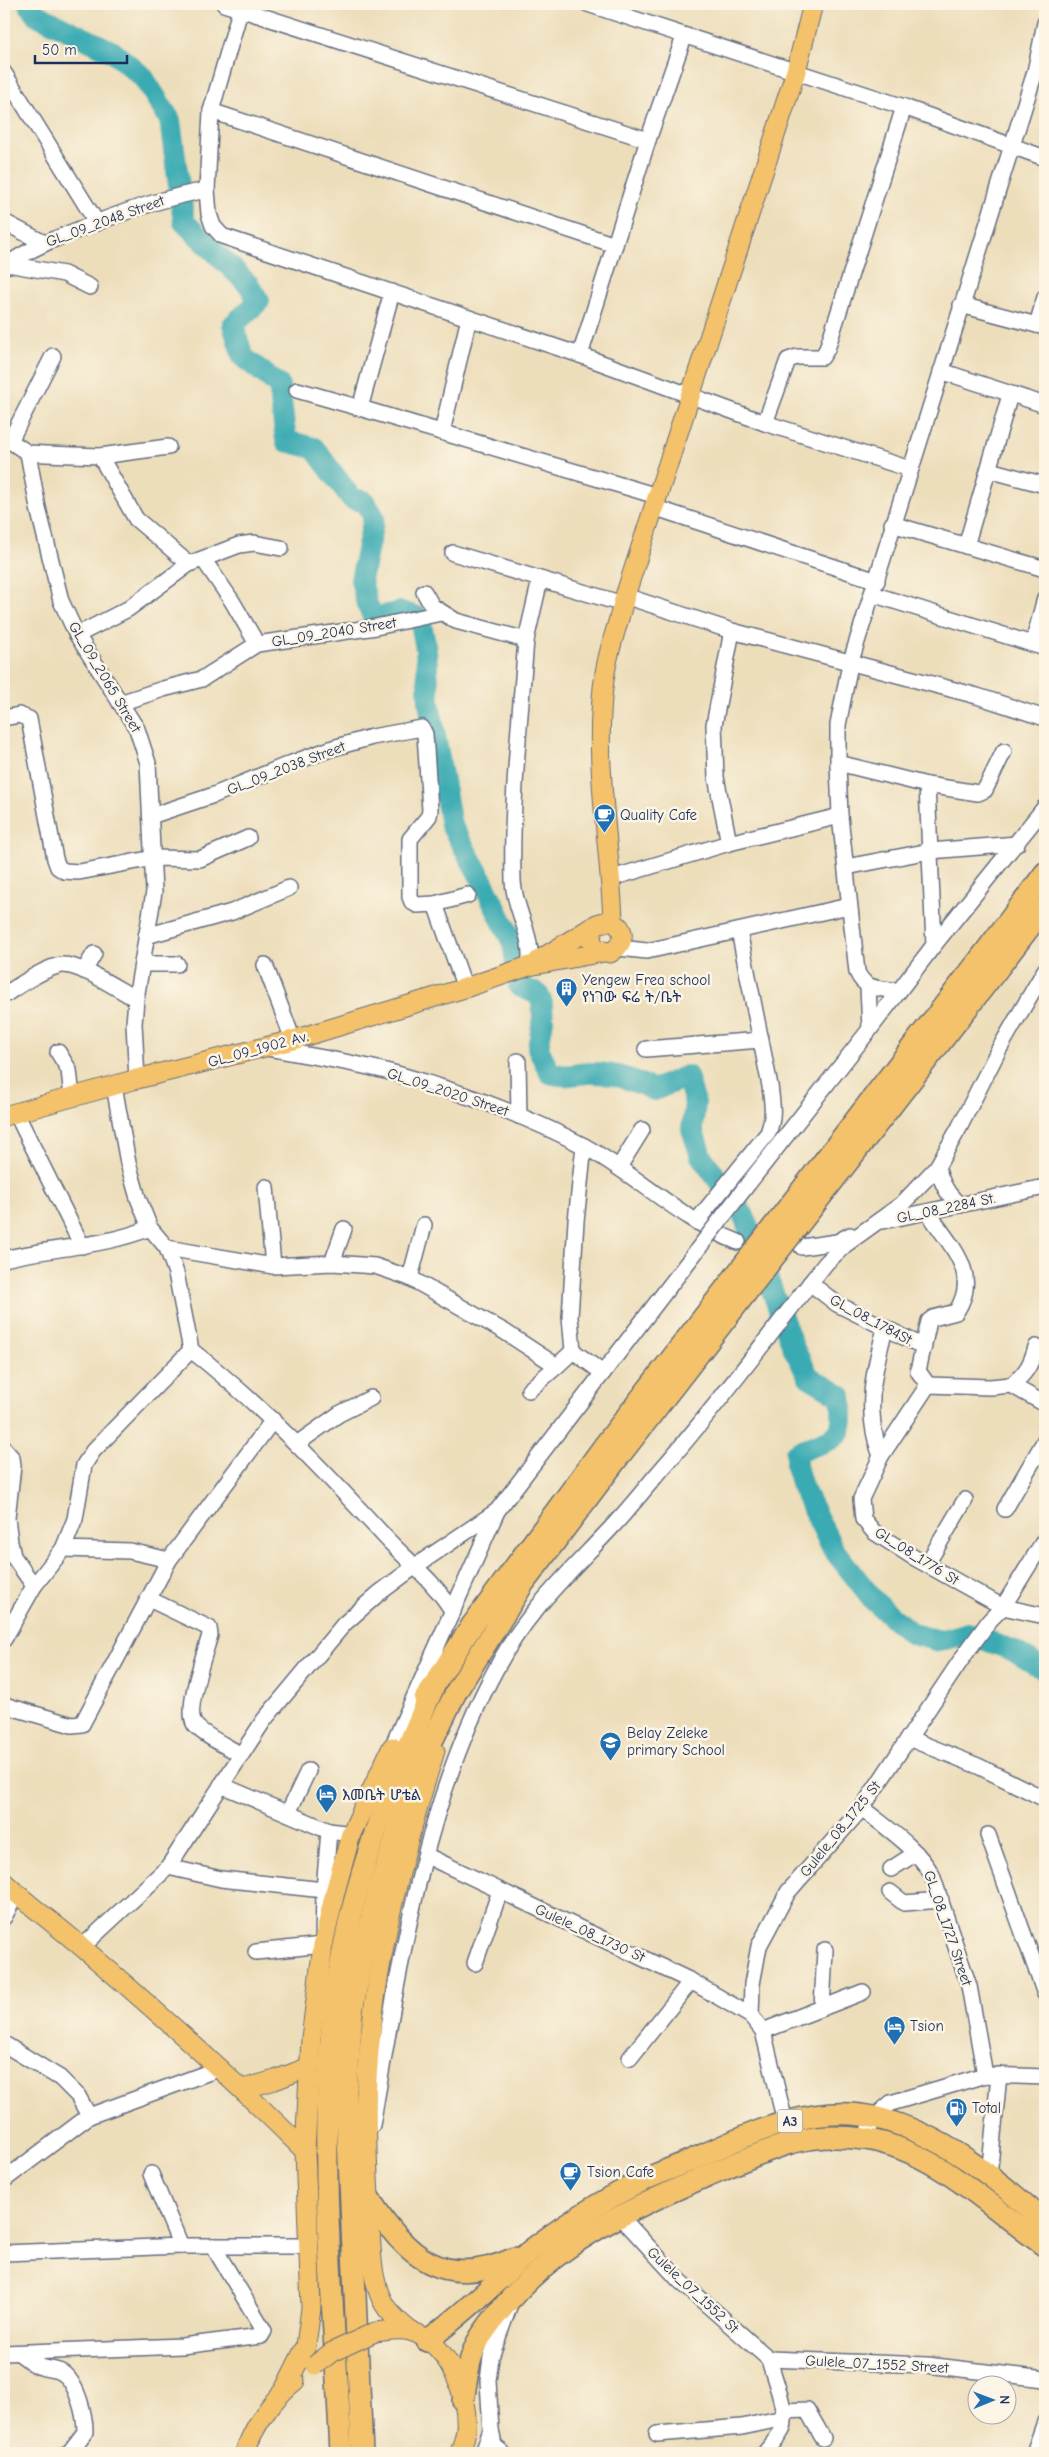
<svg xmlns="http://www.w3.org/2000/svg" width="1049" height="2457" font-family="'Comic Neue','Noto Sans Ethiopic',sans-serif">
<style>
.lines{fill:none;stroke-linecap:round;stroke-linejoin:round}
.river{stroke:#3aabb3;stroke-width:22}
.minor-casing{stroke:#646c7f;stroke-width:18}
.major-casing{stroke:#646c7f;stroke-width:21}
.highway-casing{stroke:#646c7f;stroke-width:24}
.minor{stroke:#fff;stroke-width:15}
.major{stroke:#f3c26a;stroke-width:19}
.highway{stroke:#f3c26a;stroke-width:21}
.minor-bridge-casing{stroke:#646c7f;stroke-width:18;stroke-linecap:butt}
.major-bridge-casing{stroke:#646c7f;stroke-width:21;stroke-linecap:butt}
.highway-bridge-casing{stroke:#646c7f;stroke-width:24;stroke-linecap:butt}
.minor-bridge{stroke:#fff;stroke-width:15}
.major-bridge{stroke:#f3c26a;stroke-width:19}
.highway-bridge{stroke:#f3c26a;stroke-width:21}
.labels{text-anchor:middle;stroke-width:5;stroke-linejoin:round;paint-order:stroke}
.shield{fill:#fcf5e5;stroke:#5e6a86;stroke-width:1}
.shield-label{font-size:14px;font-weight:bold;fill:#1b2f5e}
.street-label{font-size:15px;fill:#1b2f5e;stroke:#fcf5e5}
.poi-label{font-size:15px;fill:#1b2f5e;stroke:#fcf5e5;text-anchor:start}
</style>
<rect width="100%" height="100%" fill="#fcf5e5"/>
<filter id="ink" filterUnits="userSpaceOnUse"><feTurbulence type="fractalNoise" baseFrequency=".02" numOctaves="2"/><feDisplacementMap in="SourceGraphic" scale="10" xChannelSelector="R" yChannelSelector="G"/><feConvolveMatrix kernelMatrix="1 2 1 2 8 2 1 2 1" color-interpolation-filters="sRGB"/></filter>
<filter id="wash" filterUnits="userSpaceOnUse"><feTurbulence type="fractalNoise" baseFrequency=".0096" numOctaves="4" result="noise"/><feDisplacementMap in="SourceGraphic" scale="20" xChannelSelector="R" yChannelSelector="G"/><feGaussianBlur stdDeviation="1.12" result="paint"/><feColorMatrix in="noise" values="0 0 0 0 0 0 0 0 0 0 0 0 0 0 0 0 0 1.4 0 .05"/><feComposite in="paint" operator="in"/></filter>
<g filter="url(#wash)">
<rect width="100%" height="100%" fill="#eddebb"/>
<g class="lines">
<path class="river" d="M 29,4 L 37,15 L 113,52 L 143,77 L 170,120 L 184,222 L 249,285 L 259,301 L 233,325 L 243,357 L 279,385 L 286,441 L 314,448 L 352,499 L 364,501 L 374,517 L 361,580 L 367,604 L 374,618 L 401,612 L 420,618 L 426,649 L 429,702 L 451,825 L 480,876 L 513,943 L 519,986 L 538,994 L 542,1003 L 543,1020 L 538,1048 L 550,1073 C 570,1078 571,1074 589,1073 C 613,1072 633,1080 654,1090 L 687,1076 L 695,1103 L 692,1129 L 701,1156 L 744,1216 L 794,1349 L 809,1377 L 841,1396 C 847,1447 832,1435 796,1453 L 796,1466 L 802,1487 L 833,1549 L 875,1602 L 912,1634 L 940,1641 L 967,1633 L 1012,1650 L 1045,1670"/>
</g>
</g>
<g filter="url(#ink)">
<g class="lines">
<defs>
<g id="minor">
<polyline points="224,4 648,140"/>
<polyline points="242,4 211,111 207,190 209,214 213,226 222,236 580,355 765,423 910,469"/>
<polyline points="588,4 904,107 1045,158"/>
<polyline points="4,73 97,223"/>
<polyline points="211,111 615,245"/>
<polyline points="4,222 44,243"/>
<polyline points="8,264 64,274 90,287"/>
<path d="M 4,267 C 31,247 62,236 93,224 C 131,209 167,197 207,190"/>
<polyline points="392,292 360,408 657,496"/>
<polyline points="1045,297 1037,325 1045,327"/>
<polyline points="961,305 1037,325"/>
<polyline points="580,355 648,140 684,37"/>
<polyline points="941,371 1045,405"/>
<polyline points="297,390 360,408"/>
<polyline points="765,423 788,360 797,357 822,357 827,349 904,107"/>
<polyline points="442,432 469,318"/>
<polyline points="4,437 28,453 46,454 100,456 168,447"/>
<polyline points="10,441 53,356"/>
<polyline points="28,453 38,508 61,601 77,635 137,729 148,763 154,892 136,999 134,1024 137,1079"/>
<polyline points="100,456 136,519 189,564"/>
<polyline points="989,470 1045,485"/>
<polyline points="653,507 877,581"/>
<polyline points="892,524 1045,569"/>
<polyline points="966,546 1010,395"/>
<polyline points="453,553 623,604"/>
<polyline points="203,559 232,601 257,644"/>
<path d="M 424,592 L 432,606 L 456,621 L 526,640 C 520,720 511,801 513,881 C 514,910 535,937 529,966"/>
<polyline points="872,594 1045,648"/>
<polyline points="625,596 732,631 977,696 1045,718"/>
<polyline points="77,635 128,609 189,564 239,545 254,543 281,548"/>
<polyline points="526,640 540,580"/>
<polyline points="1033,644 1045,598"/>
<polyline points="120,703 163,689 202,679 257,644 376,627 441,613"/>
<polyline points="4,718 19,715 29,719 55,859 58,867 64,871 79,872 154,858 200,859 248,838"/>
<polyline points="838,763 927,785 934,945"/>
<polyline points="927,785 978,793 985,790 1004,751"/>
<polyline points="151,816 214,795 292,763 333,748 372,737 422,728 425,734 430,810 429,816 410,839 410,897 412,902 417,905 435,904 465,988"/>
<polyline points="729,843 716,777 714,725 732,631"/>
<polyline points="846,867 930,851 1017,844"/>
<polyline points="612,878 729,843 840,816"/>
<polyline points="435,904 468,895"/>
<polyline points="146,936 232,912 289,888"/>
<polyline points="619,948 647,951 849,906"/>
<polyline points="143,964 177,964"/>
<polyline points="265,965 293,1040"/>
<polyline points="84,971 94,954"/>
<polyline points="868,987 870,1029"/>
<path d="M 899,991 C 881,988 865,991 857,972 L 840,816 L 838,763 L 838,725 L 850,664 L 1035,72 L 1045,23"/>
<path d="M 4,995 C 19,986 45,967 62,965 C 81,964 119,990 136,999"/>
<path d="M 267,1048 C 310,1056 355,1062 397,1074 C 461,1092 525,1115 584,1146 C 637,1175 681,1220 738,1242"/>
<polyline points="646,1049 761,1040"/>
<polyline points="58,1052 69,1070 72,1097"/>
<polyline points="518,1061 519,1116"/>
<path d="M 114,1086 L 128,1163 L 138,1198 L 150,1228 L 167,1248 L 176,1273 L 191,1350 C 263,1406 325,1472 387,1539 C 410,1563 436,1583 453,1612"/>
<polyline points="16,1113 82,1246"/>
<polyline points="619,1167 642,1130"/>
<path d="M 937,1167 C 942,1183 947,1195 960,1205"/>
<polyline points="748,1184 870,1029 934,945 1045,807"/>
<polyline points="266,1187 273,1266"/>
<path d="M 928,1212 C 949,1245 982,1273 956,1312 L 933,1318 L 929,1321 L 918,1371 L 928,1385"/>
<polyline points="883,1221 1045,1187"/>
<path d="M 696,1222 L 768,1133 C 775,1116 772,1103 770,1086 L 739,931"/>
<polyline points="802,1247 837,1242 850,1235"/>
<polyline points="167,1248 273,1266 332,1263 375,1266 410,1278 505,1332 557,1366 529,1390"/>
<path d="M 4,1259 C 53,1247 103,1247 150,1228"/>
<polyline points="332,1263 344,1229"/>
<polyline points="410,1278 424,1225"/>
<polyline points="810,1283 837,1304 924,1347"/>
<polyline points="573,1351 603,1373"/>
<polyline points="557,1366 573,1351 570,1317 576,1221 584,1146"/>
<polyline points="928,1385 881,1456 861,1499 863,1519 874,1532 913,1557 1003,1607 1045,1616"/>
<polyline points="928,1385 990,1387 1011,1385 1045,1404"/>
<path d="M 1011,1385 C 1026,1374 1031,1364 1036,1347"/>
<polyline points="298,1443 339,1414 371,1398"/>
<polyline points="4,1449 12,1458 13,1466 7,1518 10,1542 13,1556 34,1586"/>
<path d="M 881,1456 C 864,1412 873,1373 885,1329"/>
<polyline points="1005,1509 1045,1440"/>
<polyline points="169,1560 130,1551 63,1549 75,1519 84,1465 93,1451 191,1350"/>
<polyline points="927,1564 965,1500"/>
<path d="M 149,1599 L 209,1628 L 210,1635 C 205,1653 184,1711 195,1725 C 204,1736 229,1747 241,1755"/>
<polyline points="4,1639 34,1586 63,1549"/>
<polyline points="4,1705 72,1725 82,1724 169,1560 273,1420"/>
<polyline points="908,1738 978,1766 1045,1799"/>
<polyline points="392,1747 497,1511 681,1271"/>
<polyline points="221,1785 329,1831 351,1834"/>
<path d="M 862,1808 C 886,1828 917,1847 932,1875 L 969,1986 L 985,2075"/>
<polyline points="288,1813 308,1771"/>
<polyline points="988,1835 1045,1994"/>
<polyline points="427,1856 691,1981 751,2016"/>
<polyline points="168,1867 221,1879 324,1890"/>
<polyline points="891,1869 916,1853"/>
<polyline points="890,1892 904,1903 941,1900"/>
<polyline points="4,1917 16,1894"/>
<polyline points="82,1947 168,1867 264,1720 344,1624 378,1594 414,1567 497,1511"/>
<polyline points="256,1952 323,1945 324,1890 329,1831"/>
<polyline points="475,1963 500,1891"/>
<polyline points="822,2008 825,1950"/>
<polyline points="763,2031 863,1992"/>
<polyline points="4,2044 60,2078 78,2096 89,2116"/>
<polyline points="630,2058 691,1981"/>
<polyline points="785,2122 763,2031 751,2016 752,1984 759,1946 788,1892 862,1808 963,1657 990,1620 1003,1607 1045,1539"/>
<path d="M 372,2125 C 399,1971 422,1805 497,1667 C 526,1612 570,1572 611,1528 C 626,1512 640,1495 654,1478 C 715,1409 769,1335 826,1263 L 845,1245 L 902,1204 L 937,1167 L 959,1128 L 998,1051 L 1045,970"/>
<polyline points="864,2139 875,2117 891,2103 985,2075 1045,2077"/>
<polyline points="151,2174 181,2246"/>
<polyline points="989,2176 999,2075"/>
<polyline points="4,2180 89,2116 218,2069"/>
<polyline points="621,2217 679,2280 769,2359"/>
<polyline points="4,2253 181,2246 310,2246"/>
<polyline points="4,2353 182,2346 261,2336 264,2331 263,2329 213,2246"/>
<path d="M 19,2353 C 25,2357 31,2363 38,2366 C 46,2369 54,2369 61,2372 C 77,2381 85,2415 85,2432 L 69,2453"/>
<polyline points="769,2359 927,2365 1045,2379"/>
<polyline points="783,2411 807,2410 823,2438"/>
<polyline points="491,2430 494,2446 503,2453"/>
<polyline points="657,2434 742,2427 784,2418"/>
<polyline points="483,2453 491,2430 488,2381 491,2357 509,2307"/>
<path d="M 765,2453 C 770,2446 780,2436 783,2428 C 788,2411 773,2376 769,2359"/>
<polyline points="1034,2453 1045,2422"/>
</g>
<g id="major">
<path d="M 613,921 C 610,840 592,755 605,673 C 609,647 619,622 625,596 L 796,71 L 813,4"/>
<path d="M 539,960 L 597,924 C 621,914 633,940 610,953 L 595,948 L 591,939 L 593,927"/>
<polyline points="4,1116 137,1079 293,1040 465,988 529,966 604,952"/>
<path d="M 4,1882 C 29,1906 57,1925 83,1948 C 159,2013 234,2080 305,2151"/>
<polyline points="243,2089 275,2080 309,2067"/>
<path d="M 410,2331 C 401,2323 390,2315 384,2304 C 368,2276 371,2228 369,2197 C 367,2158 365,2119 367,2079 C 373,1968 401,1856 435,1751"/>
<path d="M 375,2332 C 386,2331 400,2328 410,2331 C 448,2342 469,2395 466,2430 C 465,2438 462,2446 460,2453"/>
<polyline points="285,2388 306,2346 311,2308 305,2151 311,2038 323,1945 335,1892 351,1834 392,1747"/>
<path d="M 245,2453 C 252,2428 274,2397 295,2381"/>
</g>
<g id="highway">
<polyline points="980,959 1045,873"/>
<polyline points="996,971 1045,907"/>
<polyline points="425,1699 473,1624 604,1446"/>
<path d="M 369,2198 C 406,2257 444,2291 515,2258"/>
<path d="M 427,2341 C 451,2322 474,2303 496,2282 C 509,2271 521,2257 535,2247 C 566,2224 600,2202 634,2185 C 654,2174 676,2167 696,2158 C 752,2133 815,2102 877,2118 C 942,2134 996,2178 1045,2222"/>
<path d="M 463,2401 C 467,2379 468,2356 481,2336 C 502,2305 532,2274 562,2252 C 604,2221 654,2199 702,2178 C 732,2165 762,2151 794,2142 C 816,2136 842,2136 865,2139 C 935,2150 990,2207 1045,2246"/>
<path d="M 341,2453 C 333,2280 309,2089 350,1919 C 369,1838 400,1763 434,1686"/>
<polyline points="362,2453 346,2091 352,2012 362,1957 379,1889 416,1774 456,1692 523,1584 617,1459"/>
</g>
</defs>
<use href="#minor" class="minor-casing"/>
<use href="#major" class="major-casing"/>
<use href="#highway" class="highway-casing"/>
<use href="#minor" class="minor"/>
<use href="#major" class="major"/>
<use href="#highway" class="highway"/>
<defs>
<polyline id="minor-bridge" points="681,1271 748,1184"/>
<polyline id="major-bridge" points="315,2365 332,2352 375,2332"/>
<g id="highway-bridge">
<polyline points="604,1446 980,959"/>
<polyline points="617,1459 996,971"/>
</g>
</defs>
<use href="#minor-bridge" class="minor-bridge-casing"/>
<use href="#major-bridge" class="major-bridge-casing"/>
<use href="#highway-bridge" class="highway-bridge-casing"/>
<use href="#minor-bridge" class="minor-bridge"/>
<use href="#major-bridge" class="major-bridge"/>
<use href="#highway-bridge" class="highway-bridge"/>
</g>
</g>
<defs>
<symbol id="cafe-pin" viewBox="-11 -11 22 30"><path d="M0 17L-7.5 6A9.5 9.5 0 1 1 7.5 6Z" fill="#1f6fb2" stroke="#fcf5e5"/><path d="M-5.5-4.5H6V0H3Q3 3.5 0 3.5H-2.5Q-5.5 3.5-5.5 0ZM3-3.2v2h1.7v-2ZM-6 4.5H4V6H-6Z" fill="#fff"/></symbol>
<symbol id="building-pin" viewBox="-11 -11 22 30"><path d="M0 17L-7.5 6A9.5 9.5 0 1 1 7.5 6Z" fill="#1f6fb2" stroke="#fcf5e5"/><path d="M-4-6H4V6H1V3H-1V6H-4ZM-2.5-4.3h1.7v1.8h-1.7ZM.8-4.3h1.7v1.8H.8ZM-2.5-1h1.7V.8h-1.7ZM.8-1h1.7V.8H.8Z" fill="#fff"/></symbol>
<symbol id="school-pin" viewBox="-11 -11 22 30"><path d="M0 17L-7.5 6A9.5 9.5 0 1 1 7.5 6Z" fill="#1f6fb2" stroke="#fcf5e5"/><path d="M0-5L7-2L0 1L-7-2ZM-4 1L0 2.5L4 1V4Q0 6-4 4Z" fill="#fff"/></symbol>
<symbol id="hotel-pin" viewBox="-11 -11 22 30"><path d="M0 17L-7.5 6A9.5 9.5 0 1 1 7.5 6Z" fill="#1f6fb2" stroke="#fcf5e5"/><path d="M-6-4.5h1.5V1H6V5H4.5V3h-9V5H-6ZM-4 0a1.8 1.8 0 1 1 3.6 0ZM.5 0V-2.5h3Q6-2.5 6 0Z" fill="#fff"/></symbol>
<symbol id="fuel-pin" viewBox="-11 -11 22 30"><path d="M0 17L-7.5 6A9.5 9.5 0 1 1 7.5 6Z" fill="#1f6fb2" stroke="#fcf5e5"/><path d="M-5.5-6h7V0h2V4h1.3V-2.5L3-4.5l.8-.8L6-3V5H2.5V1h-1V6h-7ZM-4.2-4.7v3.2H.2V-4.7Z" fill="#fff"/></symbol>
</defs>
<g fill-rule="evenodd">
<use href="#cafe-pin" x="592" y="802" width="25" height="34"/>
<use href="#building-pin" x="554" y="976" width="25" height="34"/>
<use href="#school-pin" x="598" y="1730" width="25" height="34"/>
<use href="#hotel-pin" x="314" y="1782" width="25" height="34"/>
<use href="#hotel-pin" x="882" y="2014" width="25" height="34"/>
<use href="#fuel-pin" x="944" y="2096" width="25" height="34"/>
<use href="#cafe-pin" x="558" y="2160" width="25" height="34"/>
</g>
<g class="labels">
<rect class="shield" x="777.5" y="2109.5" width="25" height="23" rx="4"/>
<g class="shield-label">
<text x="790" y="2126">A3</text>
</g>
<g class="street-label">
<text transform="translate(105 221) rotate(-20)" y="5">GL_09_2048 Street</text>
<text transform="translate(334 632) rotate(-9)" y="5">GL_09_2040 Street</text>
<text transform="translate(105 677) rotate(59)" y="5">GL_09_2065 Street</text>
<text transform="translate(286 768) rotate(-21)" y="5">GL_09_2038 Street</text>
<text transform="translate(258 1049) rotate(-15)" y="5">GL_09_1902 Av.</text>
<text transform="translate(448 1092) rotate(18)" y="5">GL_09_2020 Street</text>
<text transform="translate(946 1208) rotate(-12)" y="5">GL_08_2284 St.</text>
<text transform="translate(872 1320) rotate(28)" y="5">GL_08_1784St.</text>
<text transform="translate(917 1556) rotate(32)" y="5">GL_08_1776 St</text>
<text transform="translate(840 1829) rotate(-51)" y="5">Gulele_08_1725 St</text>
<text transform="translate(948 1928) rotate(71)" y="5">GL_08_1727 Street</text>
<text transform="translate(590 1933) rotate(25)" y="5">Gulele_08_1730 St</text>
<text transform="translate(693 2290) rotate(43)" y="5">Gulele_07_1552 St</text>
<text transform="translate(877 2364) rotate(3)" y="5">Gulele_07_1552 Street</text>
</g>
<g class="poi-label">
<text x="620" y="820">Quality Cafe</text>
<text x="582" y="985">Yengew Frea school<tspan x="582" dy="17">የነገው ፍሬ ት/ቤት</tspan></text>
<text x="627" y="1738">Belay Zeleke<tspan x="627" dy="17">primary School</tspan></text>
<text x="342" y="1800">እመቤት ሆቴል</text>
<text x="910" y="2031">Tsion</text>
<text x="972" y="2113">Total</text>
<text x="587" y="2177">Tsion Cafe</text>
</g>
</g>
<rect width="1049" height="2457" fill="none" stroke="#fcf5e5" stroke-width="20"/>
<g transform="translate(992 2400) rotate(89)"><circle r="24" fill="#fcf5e5" stroke="#a2a6af"/>
<path d="M0-4L9 19L0 12L-9 19Z" fill="#1f6fb2"/>
<text y="-8" font-size="14" font-weight="bold" text-anchor="middle" fill="#1b2f5e">N</text>
</g>
<path d="M35 55v8h92v-8" fill="none" stroke="#1b2f5e" stroke-width="2.5"/>
<text x="42" y="55" font-size="15" fill="#1b2f5e" stroke="#fcf5e5" stroke-width="4" paint-order="stroke">50 m</text>
</svg>
